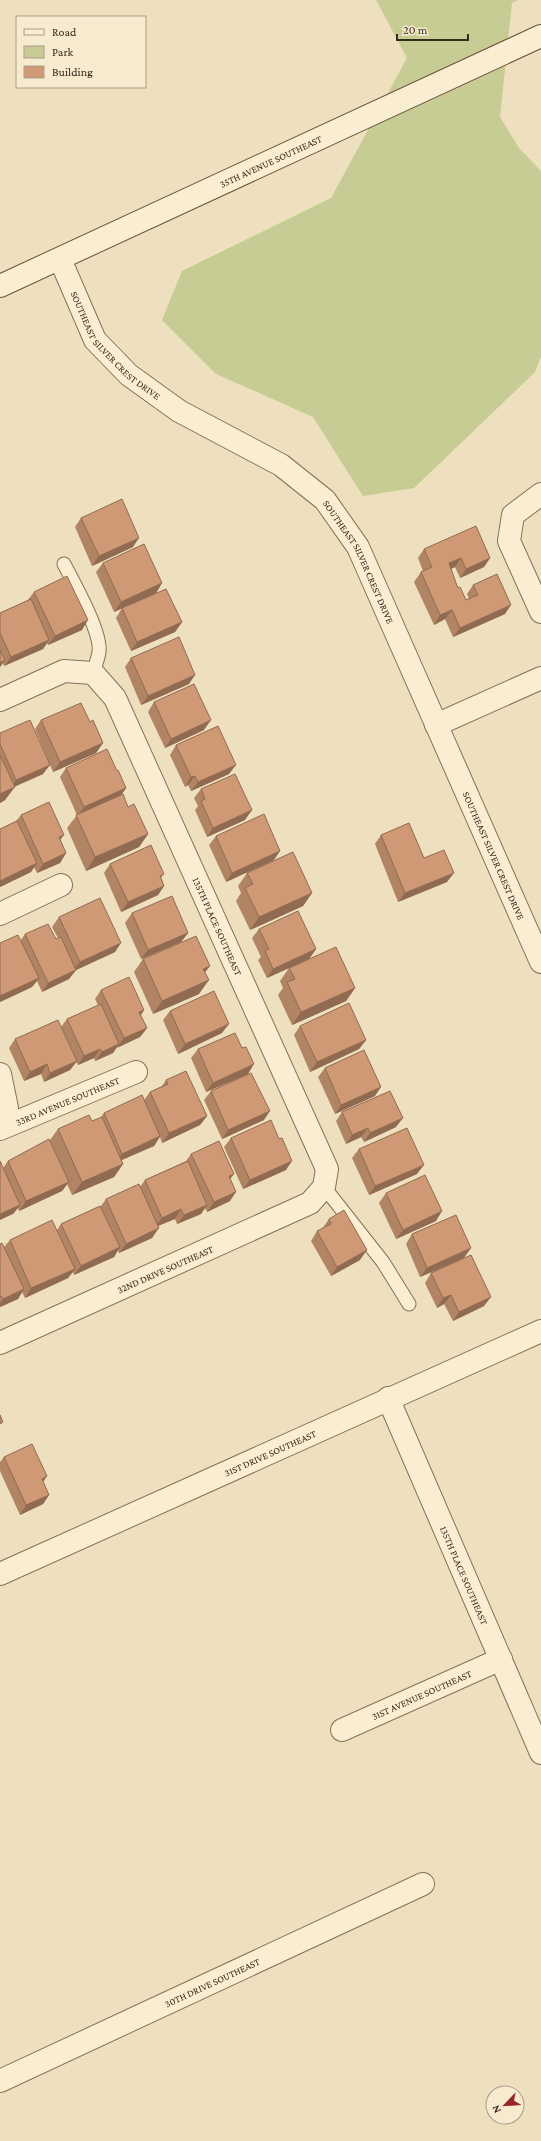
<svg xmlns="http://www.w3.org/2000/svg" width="541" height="2141" font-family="'Crimson Pro',serif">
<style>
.green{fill:#c6cc93}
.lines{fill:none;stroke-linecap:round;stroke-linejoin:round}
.lane-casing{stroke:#877157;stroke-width:15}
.street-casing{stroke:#877157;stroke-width:24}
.secondary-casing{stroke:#69523b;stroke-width:24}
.lane{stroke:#f9eed2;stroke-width:13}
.street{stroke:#f9eed2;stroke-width:22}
.secondary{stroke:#f9eed2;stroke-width:22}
.wall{fill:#b18464}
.shaded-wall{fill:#906b51}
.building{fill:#ce9974;stroke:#906b51}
.labels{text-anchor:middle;stroke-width:3.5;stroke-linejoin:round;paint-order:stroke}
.street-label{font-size:10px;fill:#37291c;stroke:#f6eacf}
</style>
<rect width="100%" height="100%" fill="#eee0bf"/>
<polygon class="green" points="376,0 518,0 512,3 500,117 519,148 541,171 541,357 535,372 414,488 363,496 313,417 216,374 162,320 182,271 331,198 407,58"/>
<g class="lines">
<defs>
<g id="lane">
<path d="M 64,564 C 74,583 102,633 99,652 C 98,659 95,666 93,673"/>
<polyline points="324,1187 383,1262 409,1304"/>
</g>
<g id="street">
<path id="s1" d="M 60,259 L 95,340 L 129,375 L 179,411 L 281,465 L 325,500 L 358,547 L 541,962"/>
<polyline points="541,494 513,515 509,541 541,612"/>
<path id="s2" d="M 0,700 L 64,671 L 93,673 L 115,698 L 327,1169 L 324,1187 L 310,1203 L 0,1343"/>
<polyline points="436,725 541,678"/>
<polyline points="0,914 61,885"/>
<polyline points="0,1074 7,1108 0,1123"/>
<path id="s3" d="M 0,1129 L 136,1072"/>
<path id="s4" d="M 388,1398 L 541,1753"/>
<path id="s5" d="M 0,1574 L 541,1331"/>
<path id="s6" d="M 342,1730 L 501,1659"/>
<path id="s7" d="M 0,2081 L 423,1884"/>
</g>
<g id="secondary">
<path id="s8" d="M 0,286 L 541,36"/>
</g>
</defs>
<use href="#lane" class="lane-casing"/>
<use href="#street" class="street-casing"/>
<use href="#secondary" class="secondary-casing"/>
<use href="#lane" class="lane"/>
<use href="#street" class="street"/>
<use href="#secondary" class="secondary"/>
</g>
<g class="wall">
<polygon points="81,518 133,547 92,566 75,527"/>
<polygon points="424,549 490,558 484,567 460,578 455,567 451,569 458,588 466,600 469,599 467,594 473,585 505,614 453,637 445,619 434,625 414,582 421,572 423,571 418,558"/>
<polygon points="103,563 162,583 156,593 114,612 96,572"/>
<polygon points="34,592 82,630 48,645 47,643 43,649 4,666 3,663 0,667 0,613 27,601"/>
<polygon points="122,608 182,622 175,632 131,651 116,618"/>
<polygon points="131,658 189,684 141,705 125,667"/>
<polygon points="154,702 204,730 165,748 148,712"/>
<polygon points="41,720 90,722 103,743 96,753 53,772 35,729"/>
<polygon points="0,733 43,774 14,787 5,800 0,803"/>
<polygon points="176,745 229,774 191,791 188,785 185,787 170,755"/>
<polygon points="66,768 117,771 126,788 121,795 128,807 148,834 139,847 86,871 67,828 77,815 60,777"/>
<polygon points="201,789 245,820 207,837 195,810 198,806 194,798"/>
<polygon points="21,815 60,840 66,853 60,863 37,873 34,867 31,872 0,887 0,829 16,821"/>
<polygon points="381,835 424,858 447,882 398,902 375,844"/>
<polygon points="216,836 274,860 226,882 209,845"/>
<polygon points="110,864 164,874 161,878 164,886 158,895 121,912 104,873"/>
<polygon points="247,873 312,893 303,906 250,930 236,901 241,893 238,886"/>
<polygon points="132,913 188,933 181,942 141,959 125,923"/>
<polygon points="59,917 115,952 76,970 69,979 42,992 37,981 32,987 0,1002 0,943 21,940 25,934 56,939 58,938 52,927"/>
<polygon points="259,929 316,949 309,959 355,988 346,1001 292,1025 278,995 283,988 280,981 289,968 267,978 258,960 261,957 252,938"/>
<polygon points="143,959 205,972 199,994 153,1014 134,972"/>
<polygon points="101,990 144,1010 141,1015 147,1028 140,1037 117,1047 113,1053 95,1061 94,1058 78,1065 76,1062 70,1070 44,1082 41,1074 24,1081 9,1048 15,1039 61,1027 67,1019 98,1005 95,999"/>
<polygon points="170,1011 222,1033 178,1054 163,1020"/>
<polygon points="300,1026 366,1040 359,1049 310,1072 294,1035"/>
<polygon points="198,1049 248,1074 206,1092 191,1058"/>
<polygon points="325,1068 375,1096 335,1114 318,1077"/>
<polygon points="166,1080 207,1116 200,1125 162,1143 160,1137 154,1146 121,1160 123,1164 114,1177 72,1195 67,1184 62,1191 19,1211 18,1208 13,1214 3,1168 8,1161 50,1140 58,1129 92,1121 100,1118 104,1113 144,1100 150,1092 162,1086"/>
<polygon points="211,1091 264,1120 222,1139 204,1100"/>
<polygon points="342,1112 396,1127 364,1142 361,1137 346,1144 336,1121"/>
<polygon points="231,1138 286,1170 243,1189 224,1147"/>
<polygon points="359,1149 417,1174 369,1195 352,1158"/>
<polygon points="191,1154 230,1179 230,1201 207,1212 205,1208 201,1214 177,1224 175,1219 158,1226 152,1238 119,1253 118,1250 114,1257 74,1275 73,1272 68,1278 25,1298 22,1292 18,1299 0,1307 0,1244 4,1247 10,1240 57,1230 61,1224 101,1206 106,1199 140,1187 145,1180 186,1161"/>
<polygon points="386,1193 436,1221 396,1239 379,1203"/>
<polygon points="329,1219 360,1260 331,1276 311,1241 317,1231 322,1229"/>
<polygon points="412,1234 464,1258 420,1277 406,1244"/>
<polygon points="431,1273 484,1306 453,1321 444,1304 437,1308 425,1283"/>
<polygon points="4,1457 47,1476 43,1482 49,1495 43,1504 20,1515 0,1471 0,1462"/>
</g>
<g class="shaded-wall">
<polygon points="139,538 133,547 92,566 99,556"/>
<polygon points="461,558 455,567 442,573 449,563"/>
<polygon points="490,558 484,567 460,578 466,569"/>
<polygon points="162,583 156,593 114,612 121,602"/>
<polygon points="511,605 505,614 453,637 460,628"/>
<polygon points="452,610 445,619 434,625 440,615"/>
<polygon points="88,620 82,630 48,645 55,636"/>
<polygon points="182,622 175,632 131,651 137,642"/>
<polygon points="49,640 43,649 4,666 11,657"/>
<polygon points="5,660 0,667 0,663"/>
<polygon points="195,675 189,684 141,705 148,696"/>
<polygon points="211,720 204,730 165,748 171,739"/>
<polygon points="103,743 96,753 53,772 60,762"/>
<polygon points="50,765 43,774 9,789 16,780"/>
<polygon points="236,765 229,774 191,791 198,782"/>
<polygon points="195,776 188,785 185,787 191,777"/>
<polygon points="15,787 5,800 0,803 0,794"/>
<polygon points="126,788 120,797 78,816 84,807"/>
<polygon points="252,810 245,820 207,837 213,828"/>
<polygon points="148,834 139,847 86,871 95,857"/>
<polygon points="64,835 57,844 59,837"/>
<polygon points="280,851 274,860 226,882 232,873"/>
<polygon points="66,853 60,863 37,873 43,864"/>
<polygon points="37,863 31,872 0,887 0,881"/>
<polygon points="454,873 447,882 398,902 405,893"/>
<polygon points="164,886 158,895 121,912 128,902"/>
<polygon points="312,893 303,906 250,930 259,917"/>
<polygon points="188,933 181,942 141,959 148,950"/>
<polygon points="121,943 115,952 76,970 69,979 42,992 48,983 73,971 80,962"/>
<polygon points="316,949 309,959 267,978 273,969"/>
<polygon points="210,966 200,979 203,969"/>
<polygon points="39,978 32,987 0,1002 0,996"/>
<polygon points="209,980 199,994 153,1014 162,1001"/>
<polygon points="355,988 346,1001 292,1025 301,1012"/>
<polygon points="144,1010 138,1019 139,1012"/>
<polygon points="229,1024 222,1033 178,1054 185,1044"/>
<polygon points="147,1028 140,1037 117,1048 124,1038"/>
<polygon points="366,1040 359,1049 310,1072 317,1062"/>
<polygon points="119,1044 113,1053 95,1061 102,1052"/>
<polygon points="100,1049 94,1058 78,1065 84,1056"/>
<polygon points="77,1061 70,1070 44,1082 50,1073"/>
<polygon points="47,1064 41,1074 24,1081 30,1072"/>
<polygon points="254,1064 248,1074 206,1092 213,1083"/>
<polygon points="381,1087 375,1096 335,1114 341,1105"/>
<polygon points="270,1111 264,1120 222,1139 228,1130"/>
<polygon points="207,1116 200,1125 162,1143 169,1133"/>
<polygon points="403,1118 396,1127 364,1142 370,1133"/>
<polygon points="368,1128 361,1137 346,1144 352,1135"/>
<polygon points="160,1136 154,1146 115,1163 122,1154"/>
<polygon points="292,1161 286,1170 243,1189 250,1180"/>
<polygon points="123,1164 114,1177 72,1195 82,1182"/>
<polygon points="424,1165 417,1174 369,1195 375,1186"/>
<polygon points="234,1174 227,1183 229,1176"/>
<polygon points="69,1182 62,1191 19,1211 26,1201"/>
<polygon points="236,1192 230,1201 207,1212 214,1202"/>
<polygon points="20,1205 13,1214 0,1220 0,1214"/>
<polygon points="207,1205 201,1214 177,1224 184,1215"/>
<polygon points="181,1209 175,1219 155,1227 162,1218"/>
<polygon points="442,1211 436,1221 396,1239 403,1230"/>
<polygon points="159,1228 152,1238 119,1253 126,1244"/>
<polygon points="120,1247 114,1257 74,1275 81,1266"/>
<polygon points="471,1248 464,1258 420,1277 427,1268"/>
<polygon points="367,1250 360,1260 331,1276 337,1267"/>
<polygon points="75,1269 68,1278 25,1298 31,1288"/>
<polygon points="24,1289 18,1299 0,1307 0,1303 3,1299"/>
<polygon points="451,1295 444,1304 437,1308 443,1298"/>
<polygon points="491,1297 484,1306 453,1321 459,1312"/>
<polygon points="47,1476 40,1486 42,1479"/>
<polygon points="49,1495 43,1504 20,1515 26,1505"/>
</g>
<g class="building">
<polygon points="122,499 139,538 99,556 81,518"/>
<polygon points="476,526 490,558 466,569 461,558 449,563 456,583 458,588 460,587 466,600 478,595 473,585 497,574 511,605 460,628 452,610 440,615 421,572 432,567 424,549"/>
<polygon points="144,544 162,583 121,602 103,563"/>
<polygon points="67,576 88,620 55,636 34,592"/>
<polygon points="166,589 182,622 137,642 122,608"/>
<polygon points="31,599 49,640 11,657 0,633 0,613"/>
<polygon points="179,637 195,675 148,696 131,658"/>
<polygon points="0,650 5,660 0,663"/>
<polygon points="194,684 211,720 171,739 154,702"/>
<polygon points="81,703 90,722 93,720 103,743 60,762 41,720"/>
<polygon points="30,720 50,765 16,780 0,744 0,733"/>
<polygon points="218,726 236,765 198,782 195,776 191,777 176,745"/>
<polygon points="107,749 117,771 118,770 126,788 84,807 66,768"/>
<polygon points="0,755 15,787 0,794"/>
<polygon points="235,774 252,810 213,828 201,801 205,799 201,789"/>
<polygon points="123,794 128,807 134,804 148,834 95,857 76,815"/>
<polygon points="49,802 64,835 59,837 66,853 43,864 21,815"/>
<polygon points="264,814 280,851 232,873 216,836"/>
<polygon points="17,821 37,863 0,881 0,829"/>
<polygon points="409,823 424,858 444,850 454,873 405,893 381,835"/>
<polygon points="151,845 164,874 160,876 164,886 128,902 110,864"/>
<polygon points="293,852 312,893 259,917 245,888 253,884 247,873"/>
<polygon points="172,896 188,933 148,950 132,913"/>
<polygon points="100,898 121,943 80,962 59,917"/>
<polygon points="298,911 316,949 273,969 265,951 269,949 259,929"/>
<polygon points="48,924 56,939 61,937 76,970 48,983 25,934"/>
<polygon points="18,935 39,978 0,996 0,943"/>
<polygon points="196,936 210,966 203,969 209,980 162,1001 143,959"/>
<polygon points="336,947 355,988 301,1012 287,982 295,979 289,968"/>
<polygon points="129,977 144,1010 139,1012 147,1028 124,1038 101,990"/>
<polygon points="214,991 229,1024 185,1044 170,1011"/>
<polygon points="349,1003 366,1040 317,1062 300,1026"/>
<polygon points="101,1004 119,1044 102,1052 100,1049 84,1056 67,1019"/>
<polygon points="58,1020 77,1061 50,1073 47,1064 30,1072 15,1039"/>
<polygon points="235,1033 242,1048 246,1047 254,1064 213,1083 198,1049"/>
<polygon points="364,1050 381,1087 341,1105 325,1068"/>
<polygon points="186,1071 207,1116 169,1133 150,1092 168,1084 166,1080"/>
<polygon points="251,1073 270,1111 228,1130 211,1091"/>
<polygon points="390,1091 403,1118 370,1133 368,1128 352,1135 342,1112"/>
<polygon points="142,1095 160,1136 122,1154 104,1113"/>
<polygon points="89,1115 92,1121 102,1117 123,1164 82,1182 58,1129"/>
<polygon points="271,1120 279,1139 282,1138 292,1161 250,1180 231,1138"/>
<polygon points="407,1128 424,1165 375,1186 359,1149"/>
<polygon points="49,1139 69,1182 26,1201 8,1161"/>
<polygon points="219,1141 234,1174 229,1176 236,1192 214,1202 191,1154"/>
<polygon points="0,1161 20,1205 0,1214"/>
<polygon points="188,1161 207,1205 184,1215 181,1209 162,1218 145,1180"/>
<polygon points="425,1175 442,1211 403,1230 386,1193"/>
<polygon points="139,1184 159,1228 126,1244 106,1199"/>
<polygon points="100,1206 120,1247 81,1266 61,1224"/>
<polygon points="344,1210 367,1250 337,1267 317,1231 331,1224 329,1219"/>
<polygon points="456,1215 471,1248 427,1268 412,1234"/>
<polygon points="52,1220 75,1269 31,1288 10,1240"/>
<polygon points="2,1243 24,1289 3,1299 1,1296 0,1297 0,1244"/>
<polygon points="471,1255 491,1297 459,1312 451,1295 443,1298 431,1273"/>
<polygon points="0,1415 3,1422 0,1424"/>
<polygon points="32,1444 47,1476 42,1479 49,1495 26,1505 4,1457"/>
</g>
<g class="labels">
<g class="street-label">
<text dy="4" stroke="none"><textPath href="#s8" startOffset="298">35TH AVENUE SOUTHEAST</textPath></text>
<text dy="4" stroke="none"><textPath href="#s1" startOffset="105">SOUTHEAST SILVER CREST DRIVE</textPath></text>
<text dy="4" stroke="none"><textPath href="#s1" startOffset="441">SOUTHEAST SILVER CREST DRIVE</textPath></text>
<text dy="4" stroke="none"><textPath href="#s1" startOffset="765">SOUTHEAST SILVER CREST DRIVE</textPath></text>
<text dy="4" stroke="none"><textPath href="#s2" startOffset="383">135TH PLACE SOUTHEAST</textPath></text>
<text dy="4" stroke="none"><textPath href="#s3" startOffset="73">33RD AVENUE SOUTHEAST</textPath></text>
<text transform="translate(165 1269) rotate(-24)" y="4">32ND DRIVE SOUTHEAST</text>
<text dy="4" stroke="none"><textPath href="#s5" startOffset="296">31ST DRIVE SOUTHEAST</textPath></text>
<text dy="4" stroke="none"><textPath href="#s4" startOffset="193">135TH PLACE SOUTHEAST</textPath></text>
<text dy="4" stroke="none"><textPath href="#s6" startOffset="87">31ST AVENUE SOUTHEAST</textPath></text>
<text dy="4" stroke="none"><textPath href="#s7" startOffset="234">30TH DRIVE SOUTHEAST</textPath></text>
</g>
</g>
<rect x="16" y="16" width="130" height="72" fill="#f6eacf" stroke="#aa9d87"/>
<rect x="24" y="29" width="20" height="6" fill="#f9eed2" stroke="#aa9d87"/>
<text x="52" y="36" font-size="12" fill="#37291c">Road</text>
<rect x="24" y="46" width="20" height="12" fill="#c6cc93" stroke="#aa9d87"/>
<text x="52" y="56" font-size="12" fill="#37291c">Park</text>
<rect x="24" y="66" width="20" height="12" fill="#ce9974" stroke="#aa9d87"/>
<text x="52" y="76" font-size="12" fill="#37291c">Building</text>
<g transform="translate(505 2105) rotate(245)"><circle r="19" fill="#f6eacf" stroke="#aa9d87"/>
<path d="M0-3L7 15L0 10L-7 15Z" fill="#982627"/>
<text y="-6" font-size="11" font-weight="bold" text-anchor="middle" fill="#37291c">N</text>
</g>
<path d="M397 34v6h71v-6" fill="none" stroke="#37291c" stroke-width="2"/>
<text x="403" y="34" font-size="12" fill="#37291c" stroke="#f6eacf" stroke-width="3" paint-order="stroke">20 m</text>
</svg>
